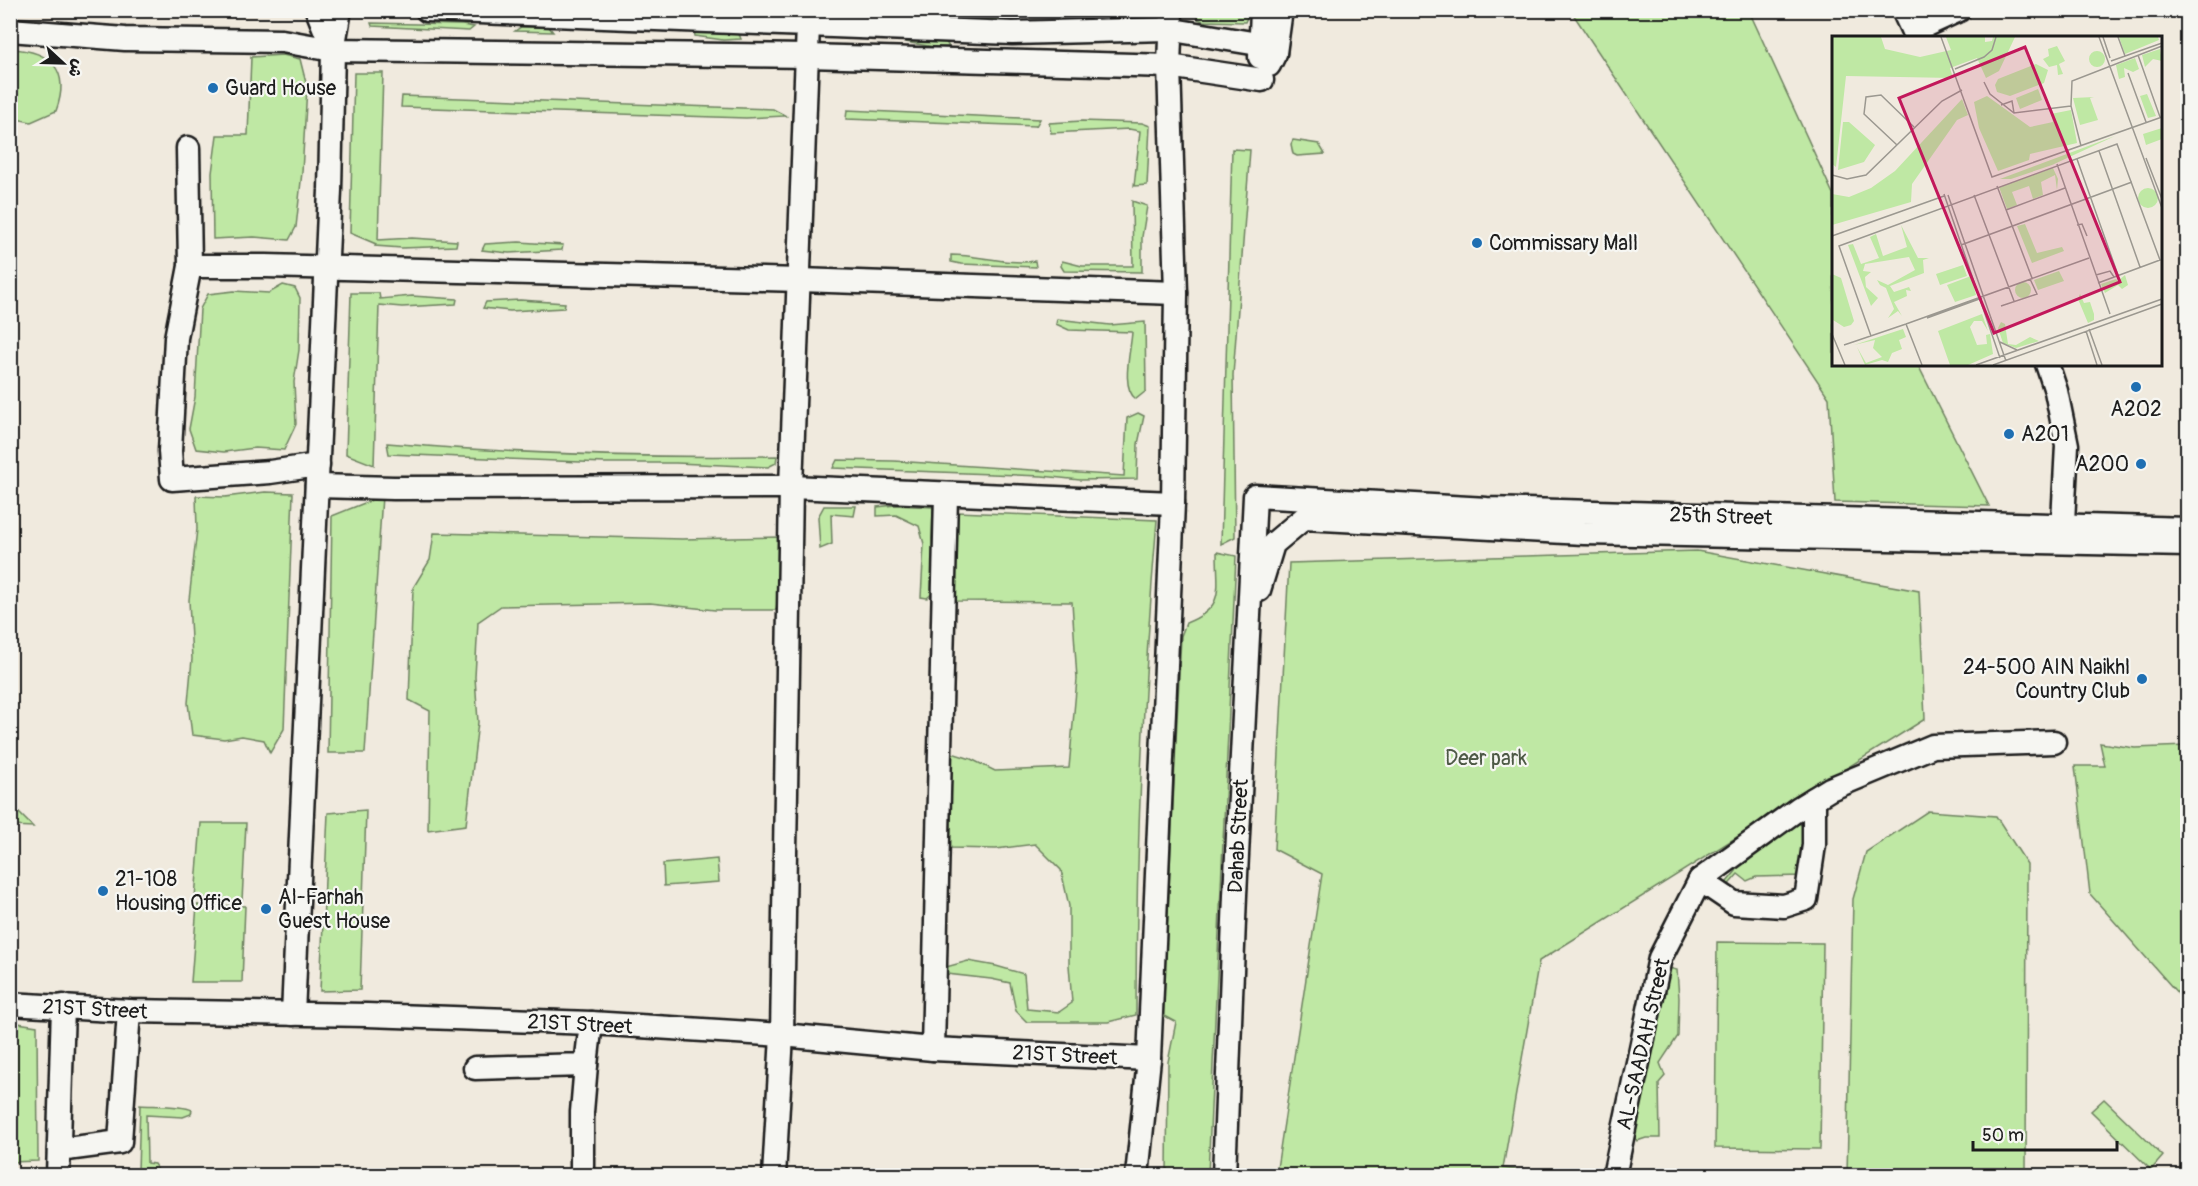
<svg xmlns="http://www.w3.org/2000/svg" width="2198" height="1186" font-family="Pangolin,'Playpen Sans Arabic',sans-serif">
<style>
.green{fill:#bfe8a4;stroke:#6e8260;stroke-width:1.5}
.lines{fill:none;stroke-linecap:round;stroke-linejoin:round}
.minor-casing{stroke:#1c1c1c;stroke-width:27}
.minor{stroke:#f6f6f2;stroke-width:22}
.poi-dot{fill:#1f6fb2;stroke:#f6f6f2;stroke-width:2}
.labels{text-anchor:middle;stroke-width:4.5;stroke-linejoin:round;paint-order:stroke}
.poi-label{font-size:21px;fill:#1c1c1c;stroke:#f6f6f2;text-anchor:start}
.street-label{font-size:21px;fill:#1c1c1c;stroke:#f6f6f2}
.park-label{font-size:21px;fill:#4d5945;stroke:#f6f6f2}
.inset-road{fill:none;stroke:#9b9890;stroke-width:1.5}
.view{fill:#c2185b;fill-opacity:0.15;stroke:#c2185b;stroke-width:3}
.inset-edge{fill:none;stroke:#1c1c1c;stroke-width:3}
</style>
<rect width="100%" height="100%" fill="#f0eade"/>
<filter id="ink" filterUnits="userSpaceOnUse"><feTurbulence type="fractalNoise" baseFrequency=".0167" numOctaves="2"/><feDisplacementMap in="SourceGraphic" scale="12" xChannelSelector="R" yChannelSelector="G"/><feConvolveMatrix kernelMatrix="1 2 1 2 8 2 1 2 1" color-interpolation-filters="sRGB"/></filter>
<g filter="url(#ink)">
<g class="green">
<polygon points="829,11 1001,11 1001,21"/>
<polygon points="1199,11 1199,10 1250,11 1245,22 1203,21 1198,19"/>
<polygon points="1571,11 1749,11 1833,194 1834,364 1918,365 1989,506 1835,502 1829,398"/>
<polygon points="371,23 462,25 474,27 469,31 372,26"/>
<polygon points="521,27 549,27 553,32 515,31"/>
<polygon points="694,31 739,34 741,39 723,40 695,36"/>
<polygon points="907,38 946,42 949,47 934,47 905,42"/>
<path d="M 11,49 C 51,51 71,70 56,111 L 31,122 L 11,118 Z"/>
<polygon points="283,55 300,59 307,87 302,172 296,227 289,240 254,237 213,239 212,173 217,135 248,135 251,57"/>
<polygon points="354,73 383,73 378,240 412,238 457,241 456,246 402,248 375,246 376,244 350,233"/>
<polygon points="402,96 773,109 786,116 746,118 401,107"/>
<polygon points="847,110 1040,119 1036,126 846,119"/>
<polygon points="1082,121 1142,123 1150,126 1147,185 1134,186 1140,131 1129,129 1051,133 1049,123"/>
<polygon points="1293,140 1319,144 1325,154 1297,156 1293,154 1291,144"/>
<polygon points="1232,149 1250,150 1233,375 1235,537 1221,544"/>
<polygon points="1132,201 1147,206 1142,237 1142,272 1064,271 1061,266 1062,261 1082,266 1133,266"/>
<polygon points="519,242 563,245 562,250 509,253 482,250 485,244"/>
<path d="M 951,255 C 979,255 1007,265 1035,261 L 1036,267 L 961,264 L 951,262 Z"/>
<polygon points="283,285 295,288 300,298 299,350 294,382 296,424 284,450 255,448 224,452 196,449 189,429 195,397 200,309 208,294 234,291 269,293"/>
<polygon points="351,293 379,293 380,299 412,296 457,299 456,304 402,307 379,305 374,465 346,454"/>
<polygon points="520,300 565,303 564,308 510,311 483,308 486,302"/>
<path d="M 1057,319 L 1110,325 L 1145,322 L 1146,391 L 1136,399 C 1120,388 1131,350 1132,332 L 1069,330 L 1056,324 Z"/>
<polygon points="1138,413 1144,416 1138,444 1137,479 1080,480 1042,476 833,468 837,460 894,461 1124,476 1127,418"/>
<path d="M 387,443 C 517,454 647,458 777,456 L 776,463 L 768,467 L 676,463 L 605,463 L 389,454 Z"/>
<polygon points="265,492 293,493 284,729 270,753 264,740 242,736 224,739 192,735 188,703 192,659 189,600 197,529 196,496 225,497"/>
<polygon points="382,496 365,753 328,753 332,516"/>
<polygon points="895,505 933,507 932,539 935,591 927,598 921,597 924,544 919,526 896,515 877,516 877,507"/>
<polygon points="824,506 856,506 854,516 831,514 832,544 820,549 818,517"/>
<path d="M 957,512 L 1157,520 C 1143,685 1136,850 1136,1015 L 1108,1022 L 1027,1022 L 1016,1011 L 1010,983 L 991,979 L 947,974 L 946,967 L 968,961 L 996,966 L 1024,974 L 1027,1009 L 1059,1012 L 1072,1003 L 1069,965 L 1069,906 L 1061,870 L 1035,844 L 996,849 L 950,848 L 952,753 L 971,759 L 995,771 L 1069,768 L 1077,679 L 1072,602 L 955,601 Z"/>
<polygon points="434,533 682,539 780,537 781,575 776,610 715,610 650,603 501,606 478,622 475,677 478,722 466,825 428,830 430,711 409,700 413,588 430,560"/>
<polygon points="1697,551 1919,591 1925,719 1539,961 1503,1168 1563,1175 1276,1175 1322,874 1274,849 1289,563"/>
<path d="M 1217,552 L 1236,556 L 1208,1175 L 1167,1175 L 1168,1062 L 1176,1022 L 1163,1015 L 1181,636 L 1186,623 C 1226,607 1217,590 1217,552 Z"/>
<polygon points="2100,743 2135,748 2187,746 2187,1004 2090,894 2075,766 2105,766"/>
<polygon points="11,805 33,827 11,826"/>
<polygon points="366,810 360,990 320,991 328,813"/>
<polygon points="1928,811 1996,816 2027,864 2026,1175 1847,1175 1853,899 1866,852"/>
<polygon points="1797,822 1803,826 1801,876 1756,877 1747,881 1738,874 1724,890 1722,888 1736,871 1739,864"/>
<polygon points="201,823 246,823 242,901 195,898"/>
<polygon points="717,859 719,882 664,886 663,864"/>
<polygon points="197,905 245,906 242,982 191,982"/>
<polygon points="1717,942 1823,943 1820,1149 1715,1148"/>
<polygon points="1669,968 1677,970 1679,998 1678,1036 1660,1063 1665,1076 1659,1083 1660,1138 1646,1138 1637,1141 1633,1134"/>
<polygon points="11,1022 37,1026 38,1161 11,1162"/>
<polygon points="2104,1099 2163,1156 2151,1170 2091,1111"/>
<path d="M 140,1105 C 153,1106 182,1105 192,1110 L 191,1114 L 183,1117 L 146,1115 L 147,1163 L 154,1164 L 158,1170 L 138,1171 Z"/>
</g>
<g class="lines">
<defs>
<g id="minor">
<polyline points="317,10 333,50"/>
<polyline points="427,10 1012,33 1167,29 1258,44 1275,53"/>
<polyline points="1903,10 1916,38"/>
<polyline points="10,30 125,39 282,41 333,50 807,56 1169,66 1262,80"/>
<polyline points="1913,31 1959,10"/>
<polyline points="1260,57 1262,10"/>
<polyline points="1269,65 1275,53 1281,10"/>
<polyline points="188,148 190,266 176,338 170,451 172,479 270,472 318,465"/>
<polyline points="190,266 266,266 800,280 1176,293"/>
<polyline points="2047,364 2056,391 2067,445 2062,541"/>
<polyline points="317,486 394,488 791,487 1173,503"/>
<polyline points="1259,590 1273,544 1304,518 1584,533 2188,545"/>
<polyline points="1700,880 1734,903 1784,906 1806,899 1814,845 1814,799"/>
<polyline points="10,1004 129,1011 367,1015 591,1023 782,1035 933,1049 1149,1059"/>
<polyline points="293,1014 330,190 333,50 340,10"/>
<polyline points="933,1049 946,495"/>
<polyline points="475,1068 586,1065 591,1023"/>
<polyline points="59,1150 120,1142 129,1011"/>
<polyline points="58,1176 63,1006"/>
<polyline points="582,1176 582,1112 586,1065"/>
<polyline points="774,1176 782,1035 791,487 808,25"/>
<polyline points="1137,1176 1149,1059 1173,503 1176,293 1169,66 1171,10"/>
<polyline points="1224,1176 1235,895 1255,496 1487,509 2188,529"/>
<polyline points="1614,1176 1660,958 1700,880 1799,808 1830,789 1933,746 2054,742"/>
</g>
</defs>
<use href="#minor" class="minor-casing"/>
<use href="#minor" class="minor"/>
</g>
</g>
<g class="poi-dot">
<circle cx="213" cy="88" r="6"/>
<circle cx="1477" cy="243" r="6"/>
<circle cx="2136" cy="387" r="6"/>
<circle cx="2009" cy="434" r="6"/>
<circle cx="2141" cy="464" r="6"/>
<circle cx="2142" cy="679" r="6"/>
<circle cx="103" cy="891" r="6"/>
<circle cx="266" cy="909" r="6"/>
</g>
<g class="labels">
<g class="poi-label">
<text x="225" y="95">Guard House</text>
<text x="1489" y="250">Commissary Mall</text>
<text x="2136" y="416" text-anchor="middle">A202</text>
<text x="2021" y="441">A201</text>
<text x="2129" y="471" text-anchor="end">A200</text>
<text x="2130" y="674" text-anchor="end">24-500 AIN Naikhl<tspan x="2130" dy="24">Country Club</tspan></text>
<text x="115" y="886">21-108<tspan x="115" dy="24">Housing Office</tspan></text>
<text x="278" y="904">Al-Farhah<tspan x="278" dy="24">Guest House</tspan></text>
</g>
<g class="street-label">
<text transform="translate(1721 516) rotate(2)" y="7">25th Street</text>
<text transform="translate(1238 836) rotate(-87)" y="7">Dahab Street</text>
<text transform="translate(95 1009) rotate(3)" y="7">21ST Street</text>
<text transform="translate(580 1024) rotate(3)" y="7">21ST Street</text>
<text transform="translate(1643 1044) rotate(-77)" y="7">AL-SAADAH Street</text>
<text transform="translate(1065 1055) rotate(3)" y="7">21ST Street</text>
</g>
<g class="park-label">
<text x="1486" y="765">Deer park</text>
</g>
</g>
<g transform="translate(1832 36)">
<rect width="330" height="330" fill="#f0eade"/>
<path d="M 0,1 L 49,1 L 53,13 L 88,21 L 119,14 L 114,1 L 153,1 L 153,6 L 160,5 L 161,1 L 183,1 L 167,35 L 154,42 L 145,22 L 118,32 L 121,42 L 14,40 L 4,131 L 0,128 ZM 287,1 L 326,1 L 327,4 L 293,18 ZM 225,10 L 233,25 L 227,28 L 231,38 L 226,39 L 225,29 L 217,31 L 211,23 L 217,20 L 216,13 ZM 328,13 L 330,25 L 321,23 L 313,31 L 310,19 ZM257 23a8 8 0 1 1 16 0a8 8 0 1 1-16 0ZM 303,22 L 307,33 L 301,36 L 292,32 L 293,41 L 287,43 L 284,29 ZM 204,28 L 216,34 L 212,47 L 178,60 L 165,56 L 163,49 L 166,43 ZM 206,53 L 210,64 L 188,73 L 184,62 ZM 315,58 L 324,80 L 316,82 L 308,60 ZM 155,60 L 198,91 L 221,86 L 219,78 L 239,74 L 245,107 L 198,118 L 197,124 L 166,135 L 147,92 L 142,66 ZM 262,61 L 258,62 L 266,84 L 248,89 L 241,62 ZM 130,63 L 136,79 L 125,84 L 80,148 L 79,166 L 0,189 L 0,158 L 17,161 L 39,152 L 63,135 ZM 11,86 L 17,86 L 43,109 L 32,126 L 6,134 ZM 330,92 L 330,103 L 314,109 L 311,98 ZM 283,100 L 220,129 L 179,143 L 168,143 ZM 221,132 L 226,143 L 225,154 L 223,139 L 209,146 L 211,159 L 201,163 L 197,150 L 180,156 L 185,169 L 175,173 L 167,151 ZM306 162a10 10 0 1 1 20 0a10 10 0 1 1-20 0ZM 193,188 L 205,217 L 230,211 L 232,215 L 200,227 L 185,190 ZM 69,189 L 86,222 L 97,222 L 91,224 L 92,237 L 58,250 L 62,256 L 77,251 L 79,255 L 74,254 L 75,260 L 62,266 L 70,280 L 66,275 L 56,282 L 62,273 L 54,252 L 48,249 L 45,244 L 56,249 L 83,234 L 77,221 L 33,228 L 31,235 L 39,236 L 33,241 L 34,251 L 46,262 L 39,270 L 16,209 L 21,208 L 29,228 L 47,222 L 38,201 L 44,198 L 51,220 L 75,211 ZM 131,229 L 135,240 L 108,249 L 104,238 ZM 227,235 L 232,245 L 206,254 L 202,244 ZM 0,238 L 9,242 L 22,285 L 19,289 L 12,291 L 1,284 ZM 293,239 L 296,249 L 290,253 L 286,249 L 273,257 L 269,248 L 284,243 L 286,245 ZM 139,240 L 144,259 L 123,266 L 115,249 ZM183 254a8 8 0 1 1 16 0a8 8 0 1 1-16 0ZM 248,258 L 252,267 L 258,266 L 262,278 L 262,284 L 256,287 L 246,263 ZM 150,278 L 156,295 L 150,285 L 142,285 L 138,291 L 145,309 L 155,308 L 154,299 L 158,298 L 161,318 L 136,329 L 118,329 L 106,295 ZM 169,286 L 173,288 L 176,308 L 184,309 L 198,301 L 207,305 L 184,312 L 171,307 L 166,292 ZM 71,293 L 74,301 L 67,304 L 70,313 L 60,317 L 56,326 L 50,324 L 33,329 L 25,311 L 34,327 L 50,321 L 41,312 L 43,304 L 22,309 Z" fill="#bfe8a4"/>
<path class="inset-road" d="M 109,1 L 160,141 L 330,81M 267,1 L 330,172M 271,1 L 278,22M 286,1 L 293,20M 306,19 L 328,81M 279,25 L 330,7M 123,33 L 152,21 L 160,14 L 164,1M 296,37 L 314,86M 152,46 L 158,58 L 182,77 L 239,70M 169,69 L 180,65 L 182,77M 65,109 L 32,78 L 34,61 L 49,59 L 82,91M 249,110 L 239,70 L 240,45 L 330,10M 267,115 L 308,231M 314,122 L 330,163M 245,123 L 286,239M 225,128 L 278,278M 0,139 L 15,143 L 34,139 L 110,65 L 130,54M 165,150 L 200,242M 112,158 L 168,322M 116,159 L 174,325M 142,159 L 182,265M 174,174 L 233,152M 245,189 L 250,188 L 255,200M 0,200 L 112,160M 129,209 L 300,146M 264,239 L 278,235 L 282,241M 169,270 L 205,258 L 198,243M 95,282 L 150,262M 74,288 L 257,222M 74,288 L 90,329M 257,293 L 270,329M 254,295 L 265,329M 0,298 L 13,329M 39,300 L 7,210 L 285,108 L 328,224 L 266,247M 168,306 L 185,314M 12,309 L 74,288M 144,329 L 330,263M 161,329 L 330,268"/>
<path class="view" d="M 193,11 L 288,246 L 162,297 L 67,62 Z"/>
<rect width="330" height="330" class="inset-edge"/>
</g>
<rect width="2198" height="1186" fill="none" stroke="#f6f6f2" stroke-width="36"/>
<rect x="18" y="18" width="2162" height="1150" fill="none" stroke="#1c1c1c" stroke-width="2" filter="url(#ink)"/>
<g transform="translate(63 63) rotate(112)" stroke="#f6f6f2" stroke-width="4.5" paint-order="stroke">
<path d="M0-4.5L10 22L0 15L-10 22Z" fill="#1c1c1c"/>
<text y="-9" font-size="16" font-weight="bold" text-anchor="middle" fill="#1c1c1c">ش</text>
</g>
<path d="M1973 1141v9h144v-9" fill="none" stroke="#1c1c1c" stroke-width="3"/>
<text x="1982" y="1141" font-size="18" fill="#1c1c1c" stroke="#f6f6f2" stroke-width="4.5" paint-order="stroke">50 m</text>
</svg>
